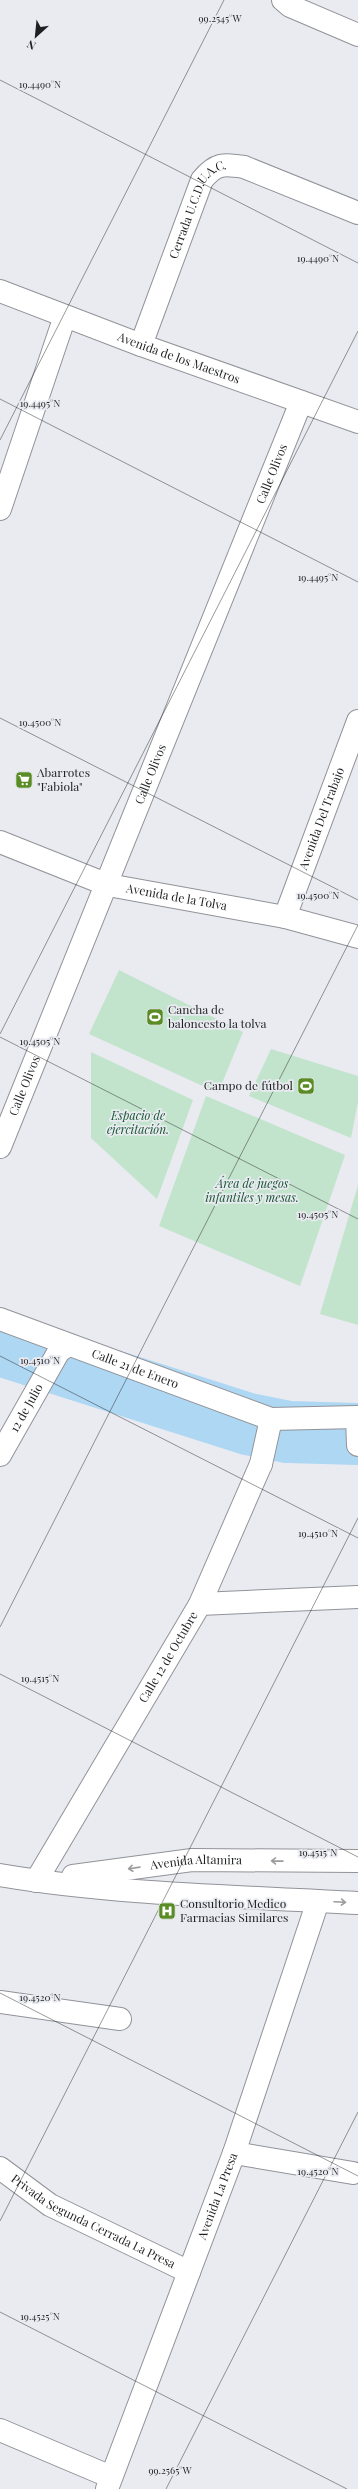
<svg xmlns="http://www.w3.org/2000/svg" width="358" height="2489" font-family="'Playfair Display',serif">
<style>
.green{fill:#c3e4cc}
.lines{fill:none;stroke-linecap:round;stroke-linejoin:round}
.river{stroke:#add7f3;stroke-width:62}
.pedestrian-casing{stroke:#919399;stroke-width:24}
.minor-casing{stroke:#919399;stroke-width:24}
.tertiary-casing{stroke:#919399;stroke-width:24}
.secondary-casing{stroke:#919399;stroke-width:24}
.pedestrian{stroke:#fff;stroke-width:22}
.minor{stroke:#fff;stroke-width:22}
.tertiary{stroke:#fff;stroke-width:22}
.secondary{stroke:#fff;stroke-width:22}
.oneway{stroke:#9a9b9c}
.ticks{fill:none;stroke:#1f2022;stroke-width:1;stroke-opacity:0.45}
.labels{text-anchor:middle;stroke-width:3.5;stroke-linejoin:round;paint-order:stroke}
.street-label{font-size:12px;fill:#1f2022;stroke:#e9ebf1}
.poi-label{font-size:12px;fill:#1f2022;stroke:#e9ebf1;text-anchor:start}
.park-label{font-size:12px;font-style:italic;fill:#165631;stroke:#e9ebf1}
.ticks-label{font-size:10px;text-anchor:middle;fill:#1f2022;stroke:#e9ebf1;stroke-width:3.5;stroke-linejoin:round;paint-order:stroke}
</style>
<rect width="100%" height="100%" fill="#e9ebf1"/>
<g class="green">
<polygon points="119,970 243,1032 218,1093 89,1034"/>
<polygon points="271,1049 358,1076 358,1102 351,1138 249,1096"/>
<polygon points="91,1052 193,1100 157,1199 91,1138"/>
<polygon points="206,1096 345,1155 300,1286 159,1226"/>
<polygon points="358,1185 358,1325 320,1314"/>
</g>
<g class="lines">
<polyline class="river" points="0,1345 248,1424 288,1432 358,1434"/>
<defs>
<g id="pedestrian">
<polyline points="357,1417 358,1445"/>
<polyline points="261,1464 271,1419"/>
<polyline points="0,2002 120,2019"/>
</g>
<g id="minor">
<polyline points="283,0 290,6 358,35"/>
<path id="s1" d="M 141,345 L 202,180 C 216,163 223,164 244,167 L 358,213"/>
<polyline points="0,509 65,316"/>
<path id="s2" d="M 0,842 L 108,885 L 285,917 L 358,937"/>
<path id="s3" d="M 285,917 L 358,721"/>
<path id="s4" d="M 0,1147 L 301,402"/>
<path id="s5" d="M 0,1319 L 271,1419 L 357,1417"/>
<path id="s6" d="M 0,1455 L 59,1351 L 69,1345"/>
<polyline points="200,1604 358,1597"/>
<path id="s7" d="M 36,1881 L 200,1604 L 261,1464"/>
<polyline points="234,2153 353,2173"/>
<path id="s8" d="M 0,2168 L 50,2205 L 189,2272"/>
<polyline points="0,2430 111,2477"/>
<path id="s9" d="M 107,2489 L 234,2153 L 318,1901"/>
</g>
<g id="tertiary">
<path d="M 0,1875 C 118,1895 238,1896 358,1903"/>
<path id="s10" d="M 73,1876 L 192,1860 L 358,1861"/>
</g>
<g id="secondary">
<path id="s11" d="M 0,291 L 141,345 L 358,422"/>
</g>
</defs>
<use href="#pedestrian" class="pedestrian-casing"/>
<use href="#minor" class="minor-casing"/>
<use href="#tertiary" class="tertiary-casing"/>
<use href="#secondary" class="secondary-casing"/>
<use href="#pedestrian" class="pedestrian"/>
<use href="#minor" class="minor"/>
<use href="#tertiary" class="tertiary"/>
<use href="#secondary" class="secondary"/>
</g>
<defs><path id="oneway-shaft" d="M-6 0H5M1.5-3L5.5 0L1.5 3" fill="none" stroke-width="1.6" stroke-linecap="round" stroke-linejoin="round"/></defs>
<g class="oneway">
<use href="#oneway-shaft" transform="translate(277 1861) rotate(-179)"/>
<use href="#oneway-shaft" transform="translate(134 1868) rotate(172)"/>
<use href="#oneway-shaft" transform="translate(340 1902) rotate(3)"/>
</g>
<path class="ticks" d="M 0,80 L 358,263M 0,399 L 358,582M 0,440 L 224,0M 0,718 L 358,900M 0,1034 L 358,331M 0,1037 L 358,1219M 0,1356 L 358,1538M 0,1627 L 358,925M 0,1674 L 358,1857M 0,1993 L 358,2176M 0,2221 L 358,1518M 0,2312 L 347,2489M 166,2489 L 358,2112"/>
<defs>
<symbol id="supermarket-square" viewBox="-11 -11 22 22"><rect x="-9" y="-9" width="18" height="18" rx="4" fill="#598c24" stroke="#e9ebf1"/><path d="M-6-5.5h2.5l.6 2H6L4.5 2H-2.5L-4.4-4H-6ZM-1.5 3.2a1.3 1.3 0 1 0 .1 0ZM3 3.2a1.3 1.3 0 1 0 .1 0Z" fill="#fff"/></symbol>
<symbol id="stadium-square" viewBox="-11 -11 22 22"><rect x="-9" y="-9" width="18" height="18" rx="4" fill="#598c24" stroke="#e9ebf1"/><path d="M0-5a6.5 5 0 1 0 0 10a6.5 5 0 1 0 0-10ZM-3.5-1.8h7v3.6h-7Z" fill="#fff"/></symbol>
<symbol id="hospital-square" viewBox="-11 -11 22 22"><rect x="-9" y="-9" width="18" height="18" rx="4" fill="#598c24" stroke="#e9ebf1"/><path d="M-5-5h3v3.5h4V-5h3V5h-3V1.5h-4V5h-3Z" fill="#fff"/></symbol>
</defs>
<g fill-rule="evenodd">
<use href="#supermarket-square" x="14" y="770" width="20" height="20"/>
<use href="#stadium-square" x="145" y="1007" width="20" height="20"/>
<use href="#stadium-square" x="296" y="1076" width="20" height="20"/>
<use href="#hospital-square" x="157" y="1901" width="20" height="20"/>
</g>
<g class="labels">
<g class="street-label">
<text dy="4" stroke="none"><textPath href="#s1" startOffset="149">Cerrada U.C.D.U.A.C.</textPath></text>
<text dy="4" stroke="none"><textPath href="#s11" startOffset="191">Avenida de los Maestros</textPath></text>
<text dy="4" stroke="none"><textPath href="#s4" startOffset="726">Calle Olivos</textPath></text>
<text dy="4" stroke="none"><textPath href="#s4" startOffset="402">Calle Olivos</textPath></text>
<text dy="4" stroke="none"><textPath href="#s3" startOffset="105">Avenida Del Trabajo</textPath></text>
<text dy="4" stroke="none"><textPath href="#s2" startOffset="186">Avenida de la Tolva</textPath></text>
<text dy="4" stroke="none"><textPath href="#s4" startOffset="66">Calle Olivos</textPath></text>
<text dy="4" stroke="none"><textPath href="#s5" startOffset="144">Calle 21 de Enero</textPath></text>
<text dy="4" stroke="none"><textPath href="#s6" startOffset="54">12 de Julio</textPath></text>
<text dy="4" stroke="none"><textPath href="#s7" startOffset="260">Calle 12 de Octubre</textPath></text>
<text dy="4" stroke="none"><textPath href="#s10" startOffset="124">Avenida Altamira</textPath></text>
<text dy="4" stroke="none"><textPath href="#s9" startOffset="313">Avenida La Presa</textPath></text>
<text dy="4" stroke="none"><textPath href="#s8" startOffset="108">Privada Segunda Cerrada La Presa</textPath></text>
</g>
<g class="poi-label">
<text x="37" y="777">Abarrotes<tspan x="37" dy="14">"Fabiola"</tspan></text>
<text x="168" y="1014">Cancha de<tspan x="168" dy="14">baloncesto la tolva</tspan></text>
<text x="293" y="1090" text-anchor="end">Campo de fútbol</text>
<text x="180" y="1908">Consultorio Medico<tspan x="180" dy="14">Farmacias Similares</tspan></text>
</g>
<g class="park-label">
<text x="138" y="1120">Espacio de<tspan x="138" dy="14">ejercitación.</tspan></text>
<text x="252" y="1188">Área de juegos<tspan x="252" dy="14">infantiles y mesas.</tspan></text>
</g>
</g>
<g class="ticks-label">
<text x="220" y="22">99.2545°W</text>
<text x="40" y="88">19.4490°N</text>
<text x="318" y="262">19.4490°N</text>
<text x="40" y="407">19.4495°N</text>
<text x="318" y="581">19.4495°N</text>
<text x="40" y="726">19.4500°N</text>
<text x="318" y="899">19.4500°N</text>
<text x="40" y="1045">19.4505°N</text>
<text x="318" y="1218">19.4505°N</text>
<text x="40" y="1364">19.4510°N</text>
<text x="318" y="1537">19.4510°N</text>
<text x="40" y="1682">19.4515°N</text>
<text x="318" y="1856">19.4515°N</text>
<text x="40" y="2001">19.4520°N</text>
<text x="318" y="2175">19.4520°N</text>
<text x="40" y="2320">19.4525°N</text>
<text x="170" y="2474">99.2565°W</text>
</g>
<g transform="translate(36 36) rotate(207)" stroke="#e9ebf1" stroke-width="3" paint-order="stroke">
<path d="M0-3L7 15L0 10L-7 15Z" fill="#1f2022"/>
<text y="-6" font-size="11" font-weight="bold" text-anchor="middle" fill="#1f2022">N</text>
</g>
</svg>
